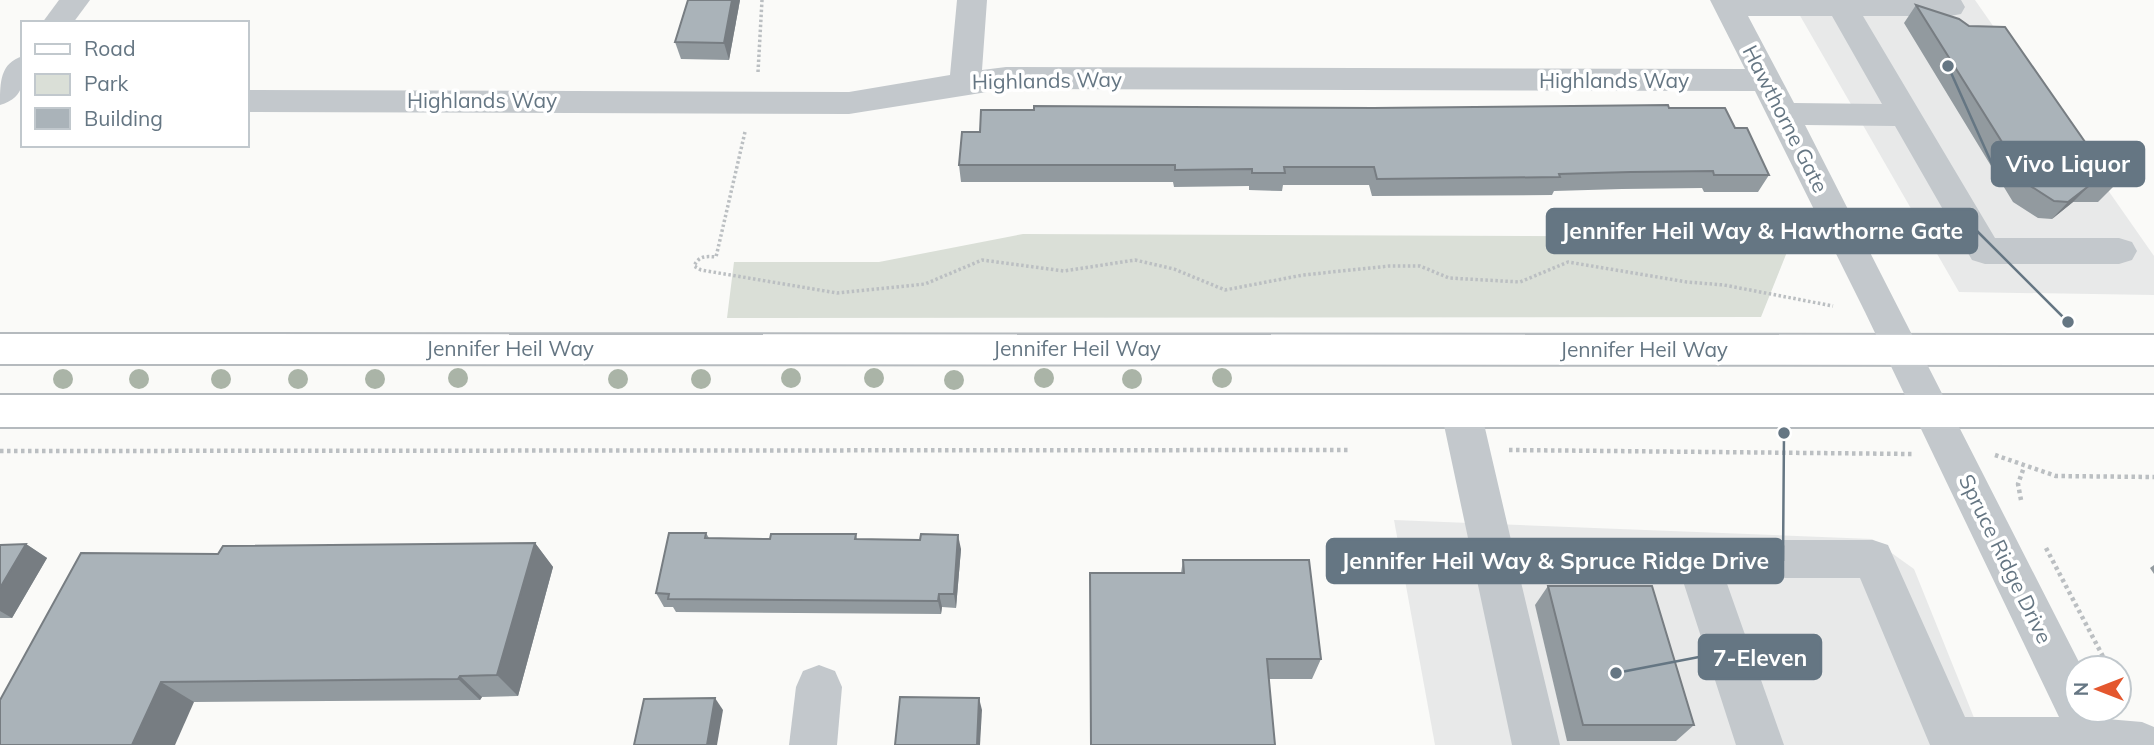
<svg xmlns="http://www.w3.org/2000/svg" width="2154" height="745" font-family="Mulish,sans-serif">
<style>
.built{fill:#e8e9e9}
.green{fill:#dadfd7}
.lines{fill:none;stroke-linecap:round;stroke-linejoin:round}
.major-casing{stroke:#b5babe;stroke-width:4}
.path-far1{stroke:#bbbfc2;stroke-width:3.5;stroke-dasharray:2.5 2.5;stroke-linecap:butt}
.path{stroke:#bbbfc2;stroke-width:4.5;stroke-dasharray:3.5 3.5;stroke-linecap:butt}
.minor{fill:#c3c8cc;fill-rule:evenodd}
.major{fill:#fff;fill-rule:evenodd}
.tree{fill:#aab4a7}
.wall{fill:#929a9f}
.shaded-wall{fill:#777d82}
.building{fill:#aab3b9;stroke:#777d82;stroke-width:2}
.labels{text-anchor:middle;stroke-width:7;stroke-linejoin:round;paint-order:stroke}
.street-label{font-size:21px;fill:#657683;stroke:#fff}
.leader{fill:none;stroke:#657683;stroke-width:2.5}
.callout-dot{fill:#657683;stroke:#fff;stroke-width:2.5}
.callout{fill:#657683;stroke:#657683;stroke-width:2.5}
.callout-label{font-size:23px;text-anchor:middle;font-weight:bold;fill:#fff}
</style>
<rect width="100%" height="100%" fill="#fafaf8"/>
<g class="built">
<polygon points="1791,0 1975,0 2154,256 2154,295 1959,292"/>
<polygon points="1394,520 1872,539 1914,569 1985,745 1435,745"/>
</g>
<polygon class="green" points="1023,234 1793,237 1761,317 727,318 734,262 879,262"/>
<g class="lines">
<defs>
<g id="major">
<polygon points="0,334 2154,335 2154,365 0,364"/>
<rect x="0" y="395" width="2154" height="32"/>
</g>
</defs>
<use href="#major" class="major-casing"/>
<g class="path-far1">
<polyline points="758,72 762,0"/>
<path d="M 745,132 L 716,257 C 705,256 699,256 694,266 L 701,270 L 837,293 L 925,284 L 982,260 L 1064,271 L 1135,260 L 1174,269 L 1225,290 L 1303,275 L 1389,266 L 1420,266 L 1449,278 L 1520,282 L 1568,262 L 1687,282 L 1724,285 L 1833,306"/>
</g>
<g class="path">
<polyline points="1509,450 1913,454"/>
<polyline points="0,451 1350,450"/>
<polyline points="1995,455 2056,476 2154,477"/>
<polyline points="2021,500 2018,484 2024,467"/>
<polyline points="2046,548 2109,668"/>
<polyline points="2119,687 2127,702"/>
</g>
<g class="minor">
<polygon points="59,0 90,0 73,23 42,23"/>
<path d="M 957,0 L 987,0 L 982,70 L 1006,67 L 1745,69 L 1710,0 L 1961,0 L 1965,7 L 1961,14 L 1950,16 L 1863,16 L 1995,238 L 2119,238 L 2132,242 L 2137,251 L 2132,260 L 2119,264 L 1985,264 L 1972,260 L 1895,126 L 1805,125 L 2082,668 L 2077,668 L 2077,710 L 2098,710 L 2095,718 L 2142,722 L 2154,727 L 2154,745 L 1930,745 L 1860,578 L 1725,578 L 1784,745 L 1736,745 L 1682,578 L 1520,578 L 1560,745 L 1512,745 L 1441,411 L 1447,399 L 1461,395 L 1475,399 L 1481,411 L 1511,540 L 1873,540 L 1888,545 L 1965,717 L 2059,717 L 1865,312 L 1755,91 L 1006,89 L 849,114 L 247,112 L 247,90 L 849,92 L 950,75 ZM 1748,16 L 1832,16 L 1882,104 L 1794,103 Z"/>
<path d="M 23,56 C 23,79 27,97 0,105 C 0,82 0,63 23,56 Z"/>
<polygon points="819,665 835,671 842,687 837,745 789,745 796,687 803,671"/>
</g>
<use href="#major" class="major"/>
</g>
<g class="tree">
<circle cx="458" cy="378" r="10"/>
<circle cx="791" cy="378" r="10"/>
<circle cx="874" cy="378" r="10"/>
<circle cx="1044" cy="378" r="10"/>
<circle cx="1222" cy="378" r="10"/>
<circle cx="63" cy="379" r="10"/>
<circle cx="139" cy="379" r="10"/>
<circle cx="221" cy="379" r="10"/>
<circle cx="298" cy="379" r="10"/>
<circle cx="375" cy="379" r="10"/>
<circle cx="618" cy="379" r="10"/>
<circle cx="701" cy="379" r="10"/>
<circle cx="1132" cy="379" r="10"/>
<circle cx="954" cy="380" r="10"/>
</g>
<g class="wall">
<polygon points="740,0 729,60 681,59 675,42"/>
<polygon points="1916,5 2115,185 2098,202 2073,202 2052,219 2038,218 2013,202 1904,23"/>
<polygon points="1373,108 1669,108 1735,128 1769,175 1758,192 1704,192 1702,188 1622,189 1554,191 1552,195 1372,196 1369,185 1283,185 1282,191 1249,190 1249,186 1174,187 1173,182 961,182 959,165 980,132"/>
<polygon points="706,533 709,538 770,539 856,534 857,539 961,549 956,608 942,607 941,614 676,612 673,607 664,607 656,593"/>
<polygon points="535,543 553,567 518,696 482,697 480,700 194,702 0,745 218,554"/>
<polygon points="26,544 47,558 12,618 0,618 0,545"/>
<polygon points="1183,560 1321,659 1312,679 1269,679 1275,745 1091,745 1090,573 1181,573"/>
<polygon points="2154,565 2154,574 2150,568"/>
<polygon points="1548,586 1694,725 1676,741 1567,741 1535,605"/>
</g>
<g class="shaded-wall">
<polygon points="732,0 740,0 729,60 724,43"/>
<polygon points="2090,185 2073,202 2052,219 2068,202"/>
<polygon points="958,535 961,549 956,608 954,594"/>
<polygon points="535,543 553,567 518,696 497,675"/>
<polygon points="26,544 47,558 12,618 0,611 0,588"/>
<polygon points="939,594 942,607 941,614 938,601"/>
<polygon points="460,676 482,697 480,700 458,679"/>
<polygon points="161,682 194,702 175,745 132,745"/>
<polygon points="715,698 723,710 717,745 707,745"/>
<polygon points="979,698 982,710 980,745 977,745"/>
</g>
<g class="building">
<polygon points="688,0 732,0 724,43 675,42"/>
<polygon points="1916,5 1959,19 1969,26 2005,27 2115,185 2090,185 2068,202 2054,201 2029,185"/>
<polygon points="1668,105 1669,108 1725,108 1735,128 1747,128 1769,175 1714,175 1713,171 1631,172 1559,174 1560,177 1377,179 1374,167 1284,167 1285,173 1252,173 1252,169 1175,170 1175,165 959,165 962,132 980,132 981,110 1034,110 1034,106 1373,108"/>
<polygon points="669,533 706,533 705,538 770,539 771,534 856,534 855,539 920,540 921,534 958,535 954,594 939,594 938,601 668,599 669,594 656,593"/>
<polygon points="535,543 497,675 460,676 458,679 161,682 132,745 0,745 0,700 81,553 218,554 223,546"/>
<polygon points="26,544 0,588 0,545"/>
<polygon points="1183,560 1309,560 1321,659 1267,659 1275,745 1091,745 1090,573 1184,573"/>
<polygon points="1548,586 1652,586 1694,725 1583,725"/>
<polygon points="900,697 979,698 977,745 895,745"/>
<polygon points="715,698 707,745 634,745 644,699"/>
</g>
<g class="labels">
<g class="street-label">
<text transform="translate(1047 81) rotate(-1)" y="7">Highlands Way</text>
<text x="1614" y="88">Highlands Way</text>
<text x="482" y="108">Highlands Way</text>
<text transform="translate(1785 119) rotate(63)" y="7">Hawthorne Gate</text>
<text x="510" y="356">Jennifer Heil Way</text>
<text x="1077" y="356">Jennifer Heil Way</text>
<text x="1644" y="357">Jennifer Heil Way</text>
<text transform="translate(2005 559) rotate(64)" y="7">Spruce Ridge Drive</text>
</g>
</g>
<path class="leader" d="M1948 66L1992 164M2068 322L1977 231M1784 433L1783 561M1616 673L1699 657"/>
<g class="callout-dot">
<circle cx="1948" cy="66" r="7"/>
<circle cx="2068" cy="322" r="7"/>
<circle cx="1784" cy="433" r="7"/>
<circle cx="1616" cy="673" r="7"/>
</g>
<g class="callout">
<rect x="1992" y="142" width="152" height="44" rx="7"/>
<rect x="1547" y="209" width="430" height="44" rx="7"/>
<rect x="1327" y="539" width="456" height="44" rx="7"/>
<rect x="1699" y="635" width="122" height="44" rx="7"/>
</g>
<g class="callout-label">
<text x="2068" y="172">Vivo Liquor</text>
<text x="1762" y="239">Jennifer Heil Way &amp; Hawthorne Gate</text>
<text x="1555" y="569">Jennifer Heil Way &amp; Spruce Ridge Drive</text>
<text x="1760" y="666">7-Eleven</text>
</g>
<rect x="21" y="21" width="228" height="126" fill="#ffffff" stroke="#c1c8cd" stroke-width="2"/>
<rect x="35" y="44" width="35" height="10" fill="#ffffff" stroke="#c1c8cd" stroke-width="2"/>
<text x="84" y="56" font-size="21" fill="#657683">Road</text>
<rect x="35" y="74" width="35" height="21" fill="#dadfd7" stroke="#c1c8cd" stroke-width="2"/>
<text x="84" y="91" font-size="21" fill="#657683">Park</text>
<rect x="35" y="108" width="35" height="21" fill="#aab3b9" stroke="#c1c8cd" stroke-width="2"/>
<text x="84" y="126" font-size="21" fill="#657683">Building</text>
<g transform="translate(2098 689) rotate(270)"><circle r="33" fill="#ffffff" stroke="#c1c8cd" stroke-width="2"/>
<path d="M0-5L12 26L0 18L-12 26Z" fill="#e4572e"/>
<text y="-10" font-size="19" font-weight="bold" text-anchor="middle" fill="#657683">N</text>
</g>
</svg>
